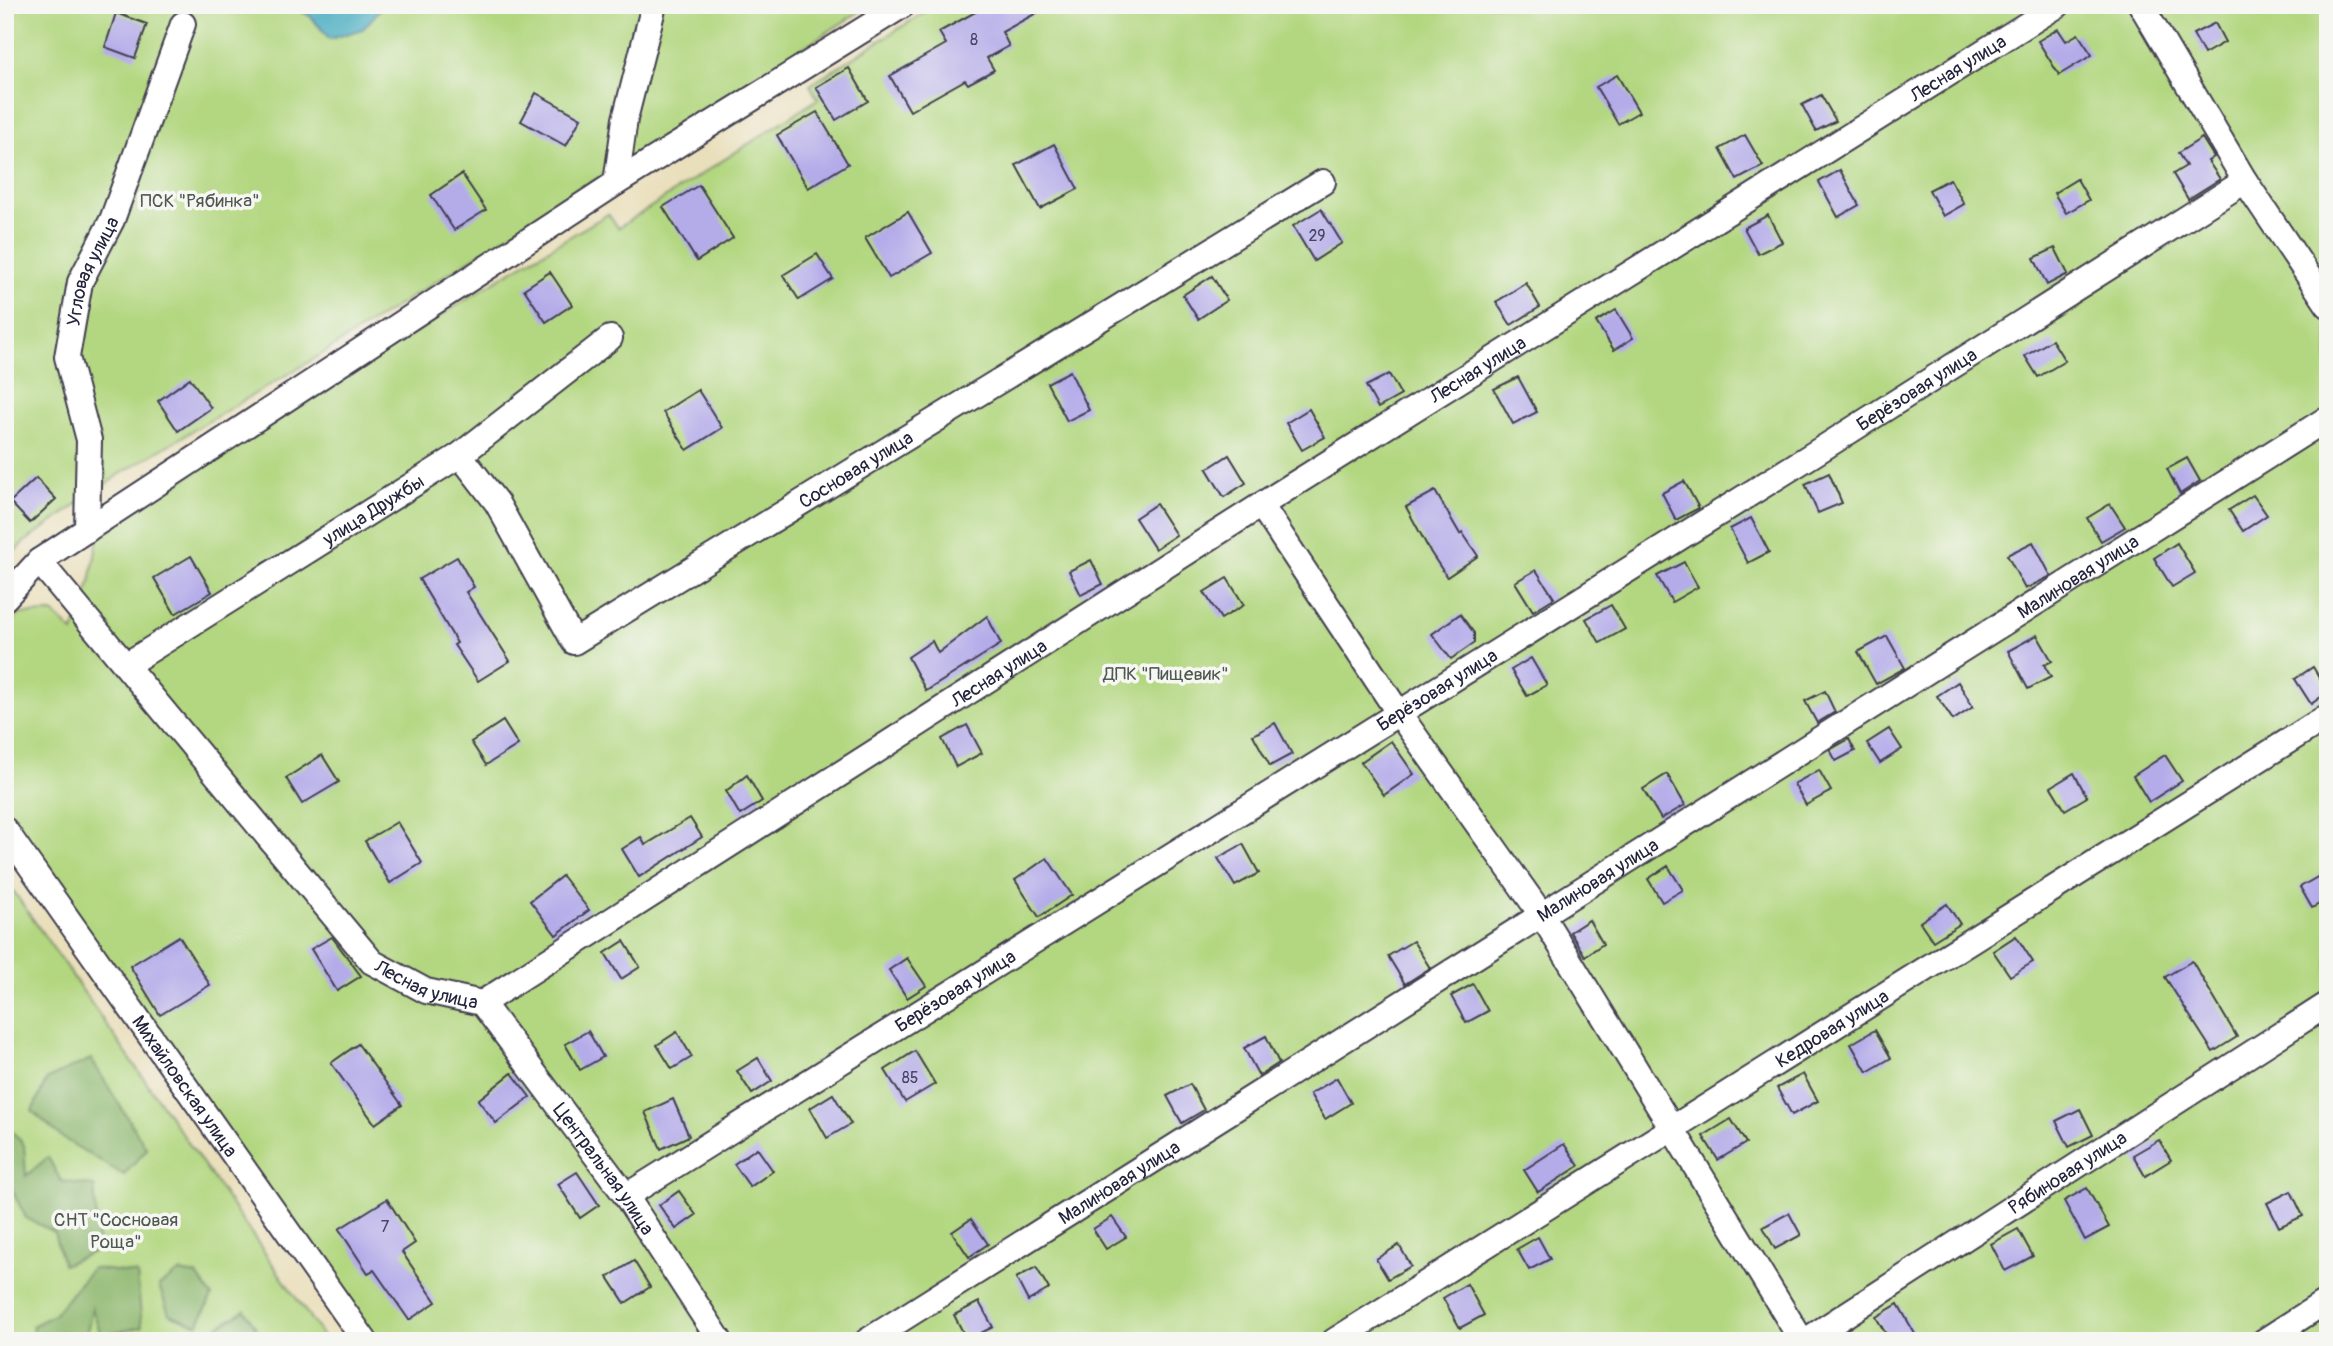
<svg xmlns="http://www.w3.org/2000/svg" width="2333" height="1346" font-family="Pangolin,sans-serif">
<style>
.green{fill:#b3d780;stroke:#6a7c5e;stroke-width:2}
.forest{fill:#8eb86e;stroke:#586d54;stroke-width:2}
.water{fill:#3fa8bf;stroke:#30657d;stroke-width:2}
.building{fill:#b4abe9}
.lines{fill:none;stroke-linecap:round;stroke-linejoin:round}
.minor-casing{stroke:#403e4e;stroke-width:28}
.minor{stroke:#fff;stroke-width:24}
.labels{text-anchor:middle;stroke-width:7;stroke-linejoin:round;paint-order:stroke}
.number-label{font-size:16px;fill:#464466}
.street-label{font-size:19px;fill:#22223b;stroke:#f6f6f2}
.park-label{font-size:19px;fill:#4e5850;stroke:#f6f6f2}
</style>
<rect width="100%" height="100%" fill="#f6f6f2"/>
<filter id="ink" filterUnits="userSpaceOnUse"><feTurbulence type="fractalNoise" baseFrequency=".0143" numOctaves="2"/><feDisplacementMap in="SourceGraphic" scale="14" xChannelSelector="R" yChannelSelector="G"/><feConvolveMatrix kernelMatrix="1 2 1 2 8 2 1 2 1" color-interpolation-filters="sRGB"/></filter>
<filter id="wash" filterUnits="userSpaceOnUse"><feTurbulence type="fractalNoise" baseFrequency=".00686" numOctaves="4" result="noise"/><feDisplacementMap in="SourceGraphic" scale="28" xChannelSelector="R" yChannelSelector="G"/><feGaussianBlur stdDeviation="1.57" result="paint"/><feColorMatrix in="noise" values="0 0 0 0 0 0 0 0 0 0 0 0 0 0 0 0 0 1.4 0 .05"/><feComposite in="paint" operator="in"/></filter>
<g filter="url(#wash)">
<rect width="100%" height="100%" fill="#eadfbb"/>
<g class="green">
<polygon points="5,5 870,5 322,354 123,472 23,543 5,562"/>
<polygon points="936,5 2328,5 2328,1341 365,1341 5,830 5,628 20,614 53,613 73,632 90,583 99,533 505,275 608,214 618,228 818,99 810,85"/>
<polygon points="5,879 326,1341 5,1341"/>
</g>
<g class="forest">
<polygon points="91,1059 147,1149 124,1175 64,1139 32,1111 47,1079"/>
<polygon points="5,1123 24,1145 26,1176 48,1157 61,1181 94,1186 99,1250 63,1265 54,1232 26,1218 11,1188 5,1195"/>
<polygon points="92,1268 137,1274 142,1327 101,1335 92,1308 85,1341 69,1341 60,1336 60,1341 37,1341 32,1326 54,1315"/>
<polygon points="179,1272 197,1275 212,1296 198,1325 169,1314 159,1286"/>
<polygon points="245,1310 264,1341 207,1341 214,1329"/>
</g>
<polygon class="water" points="291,5 384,5 363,29 330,39 311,17"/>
<g id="blocks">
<g class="building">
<polygon points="988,5 1051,5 1002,32 1009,46 987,58 994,70 968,84 965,80 910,111 890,76 946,44 939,32"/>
<polygon points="116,13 147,24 135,58 105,47"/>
<polygon points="2215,23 2225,42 2204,54 2193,34"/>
<polygon points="2058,29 2066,41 2078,34 2092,55 2059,75 2038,41"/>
<polygon points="849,68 868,101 836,120 816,87"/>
<polygon points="1617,75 1639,112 1618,124 1596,87"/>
<polygon points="536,93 581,118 566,146 521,121"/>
<polygon points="1821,95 1836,121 1816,131 1802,105"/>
<polygon points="817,112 848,164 808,188 777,135"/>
<polygon points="1745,135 1763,166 1737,180 1720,149"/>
<polygon points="2202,138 2214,157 2208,161 2220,179 2188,199 2173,174 2186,166 2178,153"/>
<polygon points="1054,144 1078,189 1040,209 1016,165"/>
<polygon points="1840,170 1859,205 1838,217 1819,182"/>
<polygon points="462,174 486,210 454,230 431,195"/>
<polygon points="1950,179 1964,204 1943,216 1929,190"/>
<polygon points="2077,179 2089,200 2066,213 2054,193"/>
<polygon points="699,185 733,238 697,261 663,207"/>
<polygon points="1321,209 1342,243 1314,261 1293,226"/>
<polygon points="908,212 932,253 889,278 865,238"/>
<polygon points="1768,215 1782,242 1758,254 1744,228"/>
<polygon points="2055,248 2068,274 2047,285 2034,258"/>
<polygon points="817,254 833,279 799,300 783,275"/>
<polygon points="550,272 572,305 546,322 524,289"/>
<polygon points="1212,276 1227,300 1198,319 1183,295"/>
<polygon points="1526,283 1540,307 1511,325 1496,302"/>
<polygon points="1616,310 1633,338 1614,350 1596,322"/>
<polygon points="2052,340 2065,361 2038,377 2025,356"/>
<polygon points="1070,371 1089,410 1067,421 1047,383"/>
<polygon points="1389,374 1401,395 1378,408 1366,386"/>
<polygon points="1518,377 1537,412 1513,424 1494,389"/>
<polygon points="190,378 211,408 178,431 158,401"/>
<polygon points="698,390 722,428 687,450 663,412"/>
<polygon points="1309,409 1325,437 1302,450 1286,423"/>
<polygon points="1229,455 1246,483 1224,497 1207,469"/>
<polygon points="2187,458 2200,481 2180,494 2167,469"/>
<polygon points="1829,473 1842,503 1818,513 1805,484"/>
<polygon points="36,478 56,499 30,523 10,502"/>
<polygon points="1684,481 1699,508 1676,520 1662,493"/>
<polygon points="1435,491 1460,534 1462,532 1478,556 1447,577 1431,553 1406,507"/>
<polygon points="2253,495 2267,515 2243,531 2229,510"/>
<polygon points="1156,504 1176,535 1155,549 1135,518"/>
<polygon points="2110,504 2125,527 2101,541 2087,518"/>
<polygon points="1751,518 1769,552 1748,563 1730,529"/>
<polygon points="2033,542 2051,576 2025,589 2007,555"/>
<polygon points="2177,543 2195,573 2172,587 2154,558"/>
<polygon points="191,556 212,592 175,614 154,578"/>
<polygon points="457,557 474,587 466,592 510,661 478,681 454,645 457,643 419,579"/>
<polygon points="1091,560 1103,584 1081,595 1069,571"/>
<polygon points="1684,562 1698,587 1672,602 1657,576"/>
<polygon points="1536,570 1554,598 1533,611 1515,582"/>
<polygon points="1227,578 1244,605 1221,619 1204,592"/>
<polygon points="1611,605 1625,629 1600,643 1586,619"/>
<polygon points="1460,614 1474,633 1474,643 1451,659 1432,634"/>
<polygon points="987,616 1001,644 926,691 908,657 932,641 938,653"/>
<polygon points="2037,635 2052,661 2044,665 2051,677 2028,689 2008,651"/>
<polygon points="1887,636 1905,668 1876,684 1858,652"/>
<polygon points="1531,658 1547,685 1527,696 1511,670"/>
<polygon points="2313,667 2328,692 2311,704 2295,679"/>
<polygon points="1958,682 1973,707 1953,720 1937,696"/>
<polygon points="1825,691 1835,712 1817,723 1805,701"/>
<polygon points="503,721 518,745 486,765 471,742"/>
<polygon points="1275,723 1292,754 1270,766 1253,735"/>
<polygon points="967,725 982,753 956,767 942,739"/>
<polygon points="1889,729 1902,749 1880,763 1867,743"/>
<polygon points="1849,739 1855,751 1836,761 1830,750"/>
<polygon points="1391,741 1414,774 1384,795 1361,762"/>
<polygon points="322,755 339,782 302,804 286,778"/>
<polygon points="2165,755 2182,781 2149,802 2133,776"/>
<polygon points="1819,770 1831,791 1806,805 1794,784"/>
<polygon points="2074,773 2087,797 2065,810 2051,787"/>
<polygon points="1667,774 1685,805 1661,819 1643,789"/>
<polygon points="747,775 762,801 740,815 726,791"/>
<polygon points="690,818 702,837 639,877 622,849 641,837 645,845"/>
<polygon points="397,822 422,863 390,883 365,841"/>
<polygon points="1243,844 1259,873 1235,886 1218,858"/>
<polygon points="1047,858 1072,895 1039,917 1015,880"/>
<polygon points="1668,866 1683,890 1662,902 1648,879"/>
<polygon points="2328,871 2328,899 2312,908 2300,887"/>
<polygon points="562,876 589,910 556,935 530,901"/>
<polygon points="1947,904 1960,924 1933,941 1920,922"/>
<polygon points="1589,920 1603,944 1585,956 1570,932"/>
<polygon points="179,936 210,985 160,1015 130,966"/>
<polygon points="2016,936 2033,962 2010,976 1993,951"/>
<polygon points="332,937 361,976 337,991 311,949"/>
<polygon points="624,941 640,967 621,979 605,953"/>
<polygon points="1413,941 1430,968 1405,984 1388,956"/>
<polygon points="907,958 926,986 907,998 889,970"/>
<polygon points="2192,961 2237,1037 2213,1052 2165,977"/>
<polygon points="1473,984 1488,1011 1466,1023 1451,996"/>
<polygon points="1875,1030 1891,1058 1867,1072 1851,1044"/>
<polygon points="588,1031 603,1057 580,1070 565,1044"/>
<polygon points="677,1032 692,1057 672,1069 657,1045"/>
<polygon points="1266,1036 1279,1063 1259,1076 1244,1048"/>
<polygon points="358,1044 402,1105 375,1124 331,1063"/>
<polygon points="915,1051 935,1084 905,1102 885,1070"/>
<polygon points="758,1058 772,1081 752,1094 737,1071"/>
<polygon points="512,1073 530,1097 496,1123 478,1100"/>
<polygon points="1803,1074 1818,1101 1792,1115 1777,1088"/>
<polygon points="1337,1078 1351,1103 1325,1119 1310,1094"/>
<polygon points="1190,1084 1204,1110 1182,1123 1167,1096"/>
<polygon points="833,1094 851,1124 827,1138 810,1108"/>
<polygon points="673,1099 689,1136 661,1149 645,1112"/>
<polygon points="2080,1109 2093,1135 2069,1147 2056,1121"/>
<polygon points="1731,1119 1746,1143 1718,1160 1703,1136"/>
<polygon points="2159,1140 2171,1160 2145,1176 2133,1155"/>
<polygon points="1564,1144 1579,1166 1538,1192 1524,1170"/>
<polygon points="757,1148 773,1171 750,1187 734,1164"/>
<polygon points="577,1172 599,1205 580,1218 558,1184"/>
<polygon points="2087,1188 2109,1227 2085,1240 2064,1201"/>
<polygon points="679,1191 696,1215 676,1229 659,1205"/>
<polygon points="2291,1191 2303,1216 2279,1227 2267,1203"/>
<polygon points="387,1199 415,1243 402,1252 436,1302 409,1320 374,1270 368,1273 339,1229"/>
<polygon points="1789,1213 1801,1235 1775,1249 1763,1227"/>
<polygon points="1112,1217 1126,1237 1106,1249 1093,1229"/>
<polygon points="971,1219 988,1244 969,1257 952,1232"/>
<polygon points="2018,1229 2033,1256 2005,1271 1991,1244"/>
<polygon points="1538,1237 1550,1259 1529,1270 1517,1249"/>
<polygon points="1399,1245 1411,1266 1388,1279 1376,1259"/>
<polygon points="634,1261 650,1287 625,1303 608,1277"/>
<polygon points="1036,1267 1049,1289 1028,1301 1016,1278"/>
<polygon points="1467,1284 1484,1315 1460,1328 1443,1298"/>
<polygon points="979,1302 993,1327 967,1340 954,1315"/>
<polygon points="1898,1304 1919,1341 1890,1341 1876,1317"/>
</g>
</g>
</g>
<g filter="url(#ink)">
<use href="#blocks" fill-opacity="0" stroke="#403e4e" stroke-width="2"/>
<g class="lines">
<defs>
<g id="minor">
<polyline points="2141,5 2245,181 2328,305"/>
<polyline points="616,183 625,119 654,5"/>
<path id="s1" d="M 460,455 L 497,503 L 574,642 L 1323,182"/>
<polyline points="1261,505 1398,712 1541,914 1802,1341"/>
<path id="s2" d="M 87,530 L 89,440 L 67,357 L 80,282 L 112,220 L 183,24"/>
<path id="s3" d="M 39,561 L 372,962 L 426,991 L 482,1003 L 1261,505 L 2058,5"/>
<polyline points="5,598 39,561 616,183 903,5"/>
<path id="s4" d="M 126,665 L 460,455 L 610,338"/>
<path id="s5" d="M 5,830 L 365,1341"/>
<path id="s6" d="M 482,1003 L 626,1196 L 720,1341"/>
<path id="s7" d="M 626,1196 L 1820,450 L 2245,181"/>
<path id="s8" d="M 867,1341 L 2328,418"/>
<path id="s9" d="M 1334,1341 L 2328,716"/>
<path id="s10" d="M 1805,1341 L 2328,1004"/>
<polyline points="2264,1341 2328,1300"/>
</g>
</defs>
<use href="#minor" class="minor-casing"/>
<use href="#minor" class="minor"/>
</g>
</g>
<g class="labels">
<g class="number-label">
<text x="974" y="45">8</text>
<text x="1317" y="241">29</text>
<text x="910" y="1083">85</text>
<text x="385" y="1232">7</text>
</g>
<g class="street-label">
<text dy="7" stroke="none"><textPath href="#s3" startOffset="2387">Лесная улица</textPath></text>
<text dy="7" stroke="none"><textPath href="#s2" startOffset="266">Угловая улица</textPath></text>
<text dy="7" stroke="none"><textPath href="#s3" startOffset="1820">Лесная улица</textPath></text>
<text dy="7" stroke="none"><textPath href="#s7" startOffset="1522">Берёзовая улица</textPath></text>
<text dy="7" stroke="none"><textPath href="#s1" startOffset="550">Сосновая улица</textPath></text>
<text dy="7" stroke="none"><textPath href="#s4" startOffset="292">улица Дружбы</textPath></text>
<text dy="7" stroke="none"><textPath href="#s8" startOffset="1432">Малиновая улица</textPath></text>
<text dy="7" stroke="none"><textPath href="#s3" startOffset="1253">Лесная улица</textPath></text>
<text dy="7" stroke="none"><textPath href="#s7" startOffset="956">Берёзовая улица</textPath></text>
<text dy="7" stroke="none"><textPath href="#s8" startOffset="864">Малиновая улица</textPath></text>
<text dy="7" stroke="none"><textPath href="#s3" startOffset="581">Лесная улица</textPath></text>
<text dy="7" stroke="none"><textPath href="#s7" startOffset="388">Берёзовая улица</textPath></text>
<text dy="7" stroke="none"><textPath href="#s9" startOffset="588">Кедровая улица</textPath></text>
<text dy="7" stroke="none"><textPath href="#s5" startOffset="313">Михайловская улица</textPath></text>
<text dy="7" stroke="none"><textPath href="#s6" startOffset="206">Центральная улица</textPath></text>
<text dy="7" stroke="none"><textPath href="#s10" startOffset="312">Рябиновая улица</textPath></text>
<text dy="7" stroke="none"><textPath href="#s8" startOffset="298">Малиновая улица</textPath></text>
</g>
<g class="park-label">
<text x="200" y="207">ПСК "Рябинка"</text>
<text x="1166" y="680">ДПК "Пищевик"</text>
<text x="116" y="1226">СНТ "Сосновая<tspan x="116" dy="22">Роща"</tspan></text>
</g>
</g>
<rect width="2333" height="1346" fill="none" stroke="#f6f6f2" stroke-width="28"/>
</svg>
